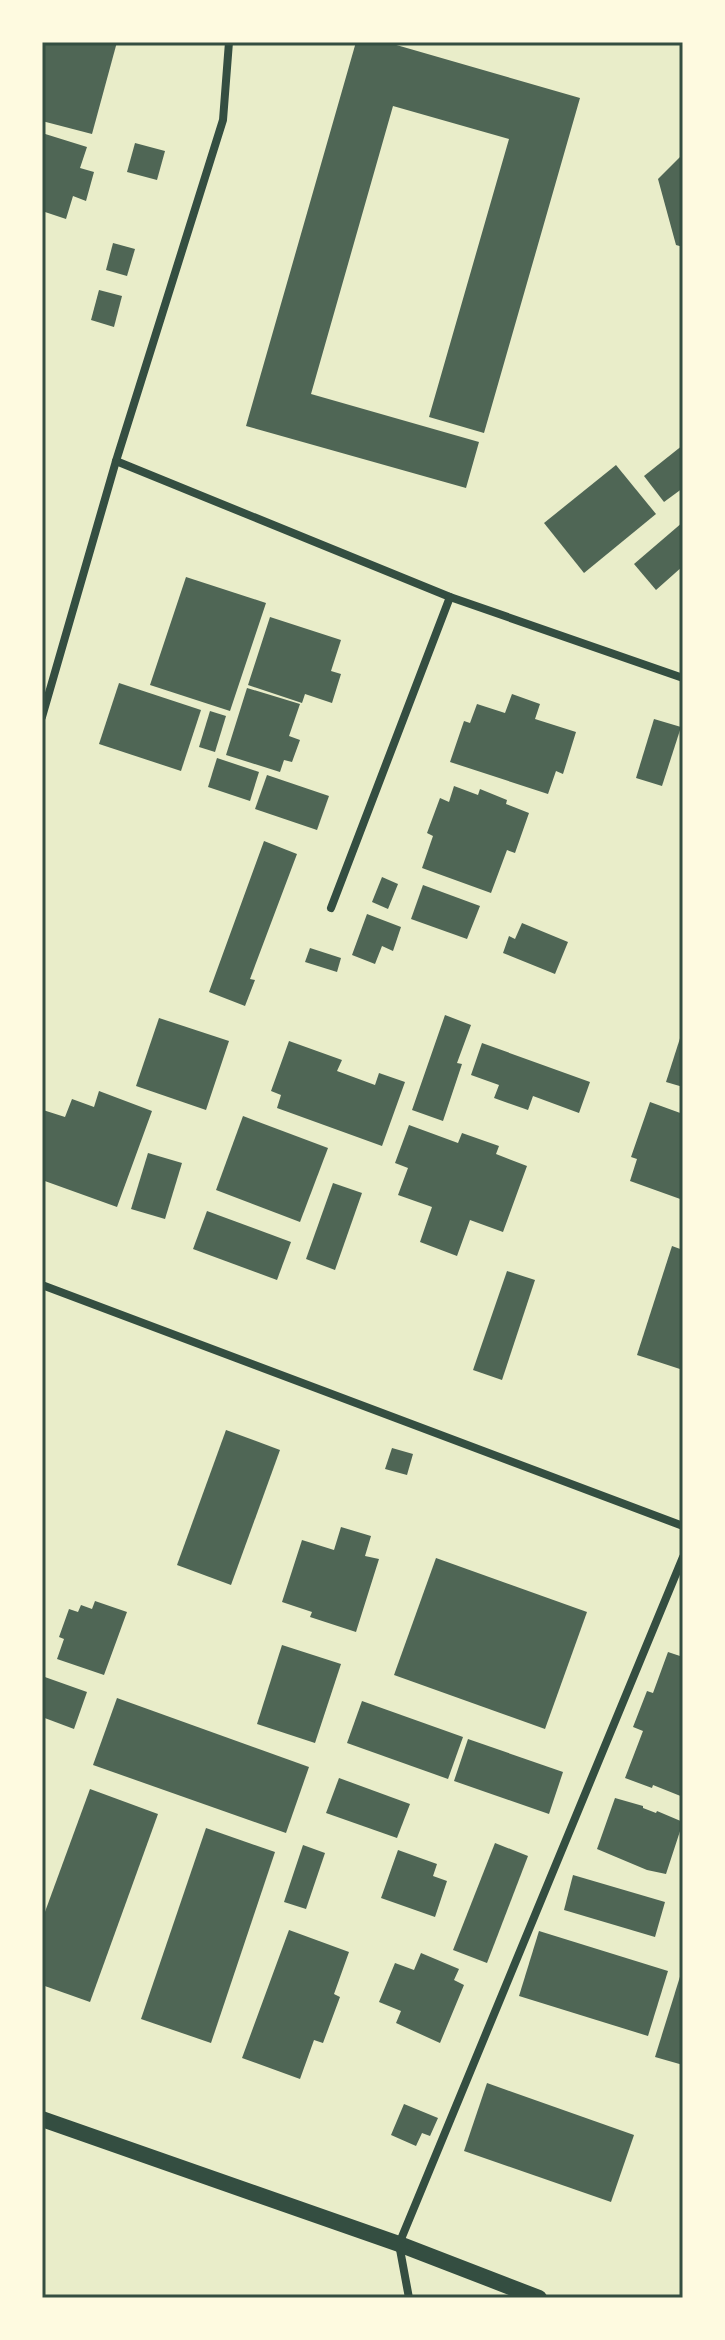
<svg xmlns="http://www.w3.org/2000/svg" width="725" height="2340" font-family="Karla,sans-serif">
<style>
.building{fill:#4f6655}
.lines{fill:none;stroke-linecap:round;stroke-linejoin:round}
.minor{stroke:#344e41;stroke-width:8}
.secondary{stroke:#344e41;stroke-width:16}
.neatline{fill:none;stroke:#344e41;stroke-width:3}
</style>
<rect width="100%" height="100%" fill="#e9edc9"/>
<g class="building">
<polygon points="42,42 117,42 92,134 42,121"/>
<polygon points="356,42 386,42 580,98 484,433 429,417 509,139 393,106 311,394 479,442 466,488 246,426"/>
<polygon points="42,133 87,147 80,168 94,172 86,201 73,196 66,219 42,211"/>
<polygon points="135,143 165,151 157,180 127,172"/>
<polygon points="683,154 683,247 676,245 658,179"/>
<polygon points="113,243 135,249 127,276 106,270"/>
<polygon points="99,290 122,296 114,327 91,320"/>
<polygon points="683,445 683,488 664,502 644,476"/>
<polygon points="616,465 656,514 584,573 544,523"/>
<polygon points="683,522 683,566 656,590 634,564"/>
<polygon points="186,577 266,603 230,711 150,685"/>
<polygon points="270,617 341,640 331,671 341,674 332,703 305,694 302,703 248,685"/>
<polygon points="119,683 201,710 181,771 99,744"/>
<polygon points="247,688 300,704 289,736 300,740 292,762 284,760 280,772 226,755"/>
<polygon points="512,694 540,704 535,719 576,732 563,774 556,771 548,794 450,762 464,721 470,723 477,704 505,713"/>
<polygon points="210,711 226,716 215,752 199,747"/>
<polygon points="654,719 681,727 662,786 636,778"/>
<polygon points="217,758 259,772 250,801 208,787"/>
<polygon points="267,775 329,796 317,830 255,809"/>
<polygon points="454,786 478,795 480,789 507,800 506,804 529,813 515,853 507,850 491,893 422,868 433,836 427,833 440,798 449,802"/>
<polygon points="264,841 297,854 250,979 255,980 245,1006 209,992"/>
<polygon points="382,877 398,884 388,909 372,902"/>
<polygon points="423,885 480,906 467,939 411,919"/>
<polygon points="367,914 401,927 393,951 382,946 375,964 352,955"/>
<polygon points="522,923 568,942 555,974 503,953 509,936 515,939"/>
<polygon points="310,948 341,958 337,972 305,962"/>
<polygon points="445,1015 471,1025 457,1063 462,1064 443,1121 412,1110"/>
<polygon points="159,1018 229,1041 206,1110 136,1086"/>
<polygon points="682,1032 683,1032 683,1087 666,1082"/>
<polygon points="289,1041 342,1060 337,1071 375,1085 379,1073 405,1082 382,1146 277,1108 281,1095 271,1091"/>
<polygon points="482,1043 590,1082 579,1113 533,1096 528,1110 494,1098 499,1085 471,1075"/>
<polygon points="99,1091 152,1111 117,1207 42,1180 43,1110 65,1117 72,1099 94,1107"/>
<polygon points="650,1102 683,1114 683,1200 630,1181 637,1159 631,1157"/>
<polygon points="243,1116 328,1148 300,1222 216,1190"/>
<polygon points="409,1125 458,1143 462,1133 499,1146 496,1154 527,1166 503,1232 470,1220 457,1256 420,1242 432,1207 398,1195 408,1168 395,1163"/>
<polygon points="148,1153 182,1163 165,1219 131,1209"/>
<polygon points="333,1183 362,1193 335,1270 306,1259"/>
<polygon points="207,1211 291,1242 277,1280 193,1249"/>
<polygon points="672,1246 683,1250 683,1370 637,1355"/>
<polygon points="507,1271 535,1280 502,1380 473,1370"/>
<polygon points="226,1430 280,1450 231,1585 177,1565"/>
<polygon points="392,1448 413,1454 407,1475 385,1469"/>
<polygon points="341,1527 371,1536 365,1556 379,1559 356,1632 310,1617 312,1612 282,1602 302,1540 334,1550"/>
<polygon points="436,1558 587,1612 545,1729 394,1675"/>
<polygon points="95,1601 127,1612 104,1675 57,1659 64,1639 59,1637 69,1609 78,1612 81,1605 92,1609"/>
<polygon points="282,1645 341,1664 315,1743 257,1724"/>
<polygon points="668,1652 683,1657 683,1797 653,1785 652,1788 625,1778 643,1731 633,1727 647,1691 653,1693"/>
<polygon points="42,1676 87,1692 74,1729 42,1717"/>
<polygon points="117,1698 309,1767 286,1833 93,1765"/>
<polygon points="362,1701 463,1737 448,1779 347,1743"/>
<polygon points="468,1739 563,1772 549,1814 454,1781"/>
<polygon points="339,1778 410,1804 397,1838 326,1813"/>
<polygon points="90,1789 158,1814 90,2002 42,1985 42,1920"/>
<polygon points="615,1798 643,1806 643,1808 656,1813 657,1811 683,1822 666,1874 647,1870 597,1849"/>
<polygon points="206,1828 275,1852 211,2043 141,2019"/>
<polygon points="495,1843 528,1856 487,1963 453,1950"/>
<polygon points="303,1845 325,1853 306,1909 284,1902"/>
<polygon points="398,1850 437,1864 433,1876 447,1881 435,1917 381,1898"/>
<polygon points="573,1875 665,1902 655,1937 564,1910"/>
<polygon points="289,1930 349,1952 334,1994 340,1997 323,2043 314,2040 300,2079 242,2058"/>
<polygon points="539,1931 668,1971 648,2036 519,1996"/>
<polygon points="421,1953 459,1969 454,1980 464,1985 440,2043 396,2023 401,2011 379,2002 395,1963 414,1970"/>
<polygon points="683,1967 683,2065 655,2057"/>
<polygon points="487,2083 634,2135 611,2202 464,2151"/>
<polygon points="404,2104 438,2118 430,2136 422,2133 416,2146 391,2135"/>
</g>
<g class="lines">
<g class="minor">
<polyline points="116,461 450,597 683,678"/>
<polyline points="42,717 116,461 223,120 229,42"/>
<polyline points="331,908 450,597"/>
<polyline points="42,1285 683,1526"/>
<polyline points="409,2298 399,2244 683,1557"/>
</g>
<polyline class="secondary" points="42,2119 399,2244 539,2298"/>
</g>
<rect width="725" height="2340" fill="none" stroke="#fefae0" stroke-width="88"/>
<rect x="44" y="44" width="637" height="2252" class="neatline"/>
</svg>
